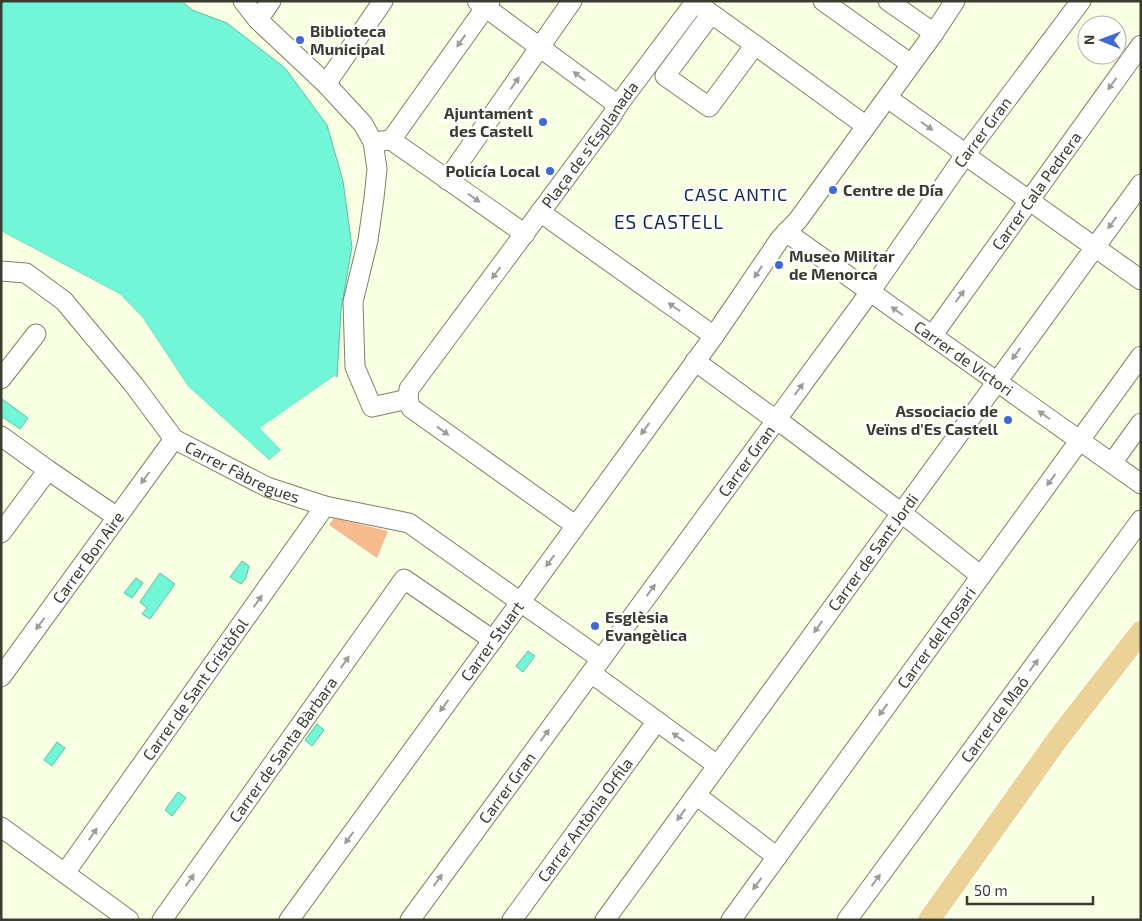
<svg xmlns="http://www.w3.org/2000/svg" width="1142" height="921" font-family="'Exo 2',sans-serif">
<style>
.green{fill:#f8bb8d}
.water{fill:#71f6d8;stroke:#60bea5}
.pier{fill:#f9ffe2}
.lines{fill:none;stroke-linecap:round;stroke-linejoin:round}
.minor-casing{stroke:#7c8262;stroke-width:21}
.major-casing{stroke:#fff;stroke-width:24}
.minor{stroke:#fff;stroke-width:19}
.major{stroke:#ebd398;stroke-width:22}
.oneway{fill:#9c9e96}
.poi-dot{fill:#3d69da;stroke:#fff;stroke-width:2}
.labels{text-anchor:middle;stroke-width:5;stroke-linejoin:round;paint-order:stroke}
.poi-label{font-size:16px;font-weight:bold;fill:#393c2e;stroke:#fff;text-anchor:start}
.street-label{font-size:16px;fill:#393c2e;stroke:#fff}
.neighbourhood-label{font-size:18px;letter-spacing:1px;fill:#11265c;stroke:#fff}
.quarter-label{font-size:19px;letter-spacing:1px;fill:#11265c;stroke:#fff}
</style>
<rect width="100%" height="100%" fill="#f9ffe2"/>
<polygon class="green" points="334,518 388,531 377,558 329,525"/>
<g class="water">
<polygon points="1,1 182,1 192,10 227,23 285,68 327,125 343,181 352,247 341,310 337,377 334,376 261,428 281,450 269,460 188,386 143,318 120,294 1,231"/>
<polygon points="2,399 28,418 20,429 1,416 1,401"/>
<polygon points="242,561 249,566 246,578 241,584 230,577"/>
<polygon points="160,573 175,584 150,619 142,614 147,608 140,602"/>
<polygon points="136,578 143,583 132,598 124,593"/>
<polygon points="528,651 535,656 523,672 516,666"/>
<polygon points="317,724 324,730 312,746 305,740"/>
<polygon points="57,742 65,748 52,766 44,760"/>
<polygon points="178,792 186,798 172,816 165,810"/>
</g>
<polygon class="pier" points="1,231 120,294 143,318 188,386 269,460 281,450 260,428 334,376 337,377 338,380 334,379 264,428 283,450 283,452 270,462 268,463 186,387 141,319 118,296 1,234"/>
<g class="lines">
<defs>
<g id="minor">
<polyline points="243,1 258,20 326,84 363,124 373,142"/>
<polyline points="477,1 618,105"/>
<polyline points="823,1 911,64"/>
<polyline points="888,1 934,33"/>
<polyline points="695,2 755,45 709,107 665,76 711,14"/>
<polyline points="258,20 271,1"/>
<polyline points="755,45 866,126"/>
<polyline points="326,84 383,1"/>
<polyline points="888,97 896,104 955,146 965,155 1141,280"/>
<polyline points="391,140 490,1"/>
<polyline points="447,180 572,1"/>
<polyline points="540,212 714,336"/>
<path id="s1" d="M 786,232 L 1141,484"/>
<path id="s2" d="M 1,271 L 26,273 L 64,301 L 134,385 L 174,439 L 267,487 L 325,506 L 409,523 L 601,659"/>
<path id="s3" d="M 932,336 L 1141,45"/>
<polyline points="695,361 766,413 787,427 908,518 981,576"/>
<polyline points="1,379 36,334"/>
<path id="s4" d="M 408,399 L 409,389 L 611,117 L 618,105 L 696,1"/>
<polyline points="408,399 372,407 355,367 353,302 368,240 374,198 377,169 373,142 391,140 525,234"/>
<polyline points="408,399 411,408 575,525"/>
<polyline points="1,436 48,470 117,517"/>
<polyline points="1112,463 1141,423"/>
<polyline points="1,533 48,470"/>
<polyline points="591,673 717,765"/>
<path id="s5" d="M 1,677 L 174,439"/>
<polyline points="696,795 777,857"/>
<polyline points="1,827 129,920"/>
<path id="s6" d="M 65,873 L 325,506"/>
<path id="s7" d="M 162,920 L 404,579 L 493,640"/>
<path id="s8" d="M 289,920 L 714,336 L 780,239 L 798,220 L 934,33 L 955,1"/>
<path id="s9" d="M 410,920 L 870,292 L 965,155 L 1081,1"/>
<path id="s10" d="M 512,920 L 657,721"/>
<path id="s11" d="M 605,920 L 1141,184"/>
<path id="s12" d="M 731,920 L 1141,356"/>
<path id="s13" d="M 847,920 L 1141,520"/>
</g>
<polyline id="major" points="929,920 1057,740 1141,632"/>
</defs>
<use href="#minor" class="minor-casing"/>
<use href="#major" class="major-casing"/>
<use href="#minor" class="minor"/>
<use href="#major" class="major"/>
</g>
<defs><path id="oneway-solid" d="M-6-.8H1V-3.2L6.5 0L1 3.2V.8H-6Z" transform="scale(1.25)"/></defs>
<g class="oneway">
<use href="#oneway-solid" transform="translate(461 41) rotate(125)"/>
<use href="#oneway-solid" transform="translate(579 76) rotate(-143)"/>
<use href="#oneway-solid" transform="translate(515 83) rotate(-55)"/>
<use href="#oneway-solid" transform="translate(1112 84) rotate(126)"/>
<use href="#oneway-solid" transform="translate(927 126) rotate(35)"/>
<use href="#oneway-solid" transform="translate(474 198) rotate(35)"/>
<use href="#oneway-solid" transform="translate(1112 223) rotate(126)"/>
<use href="#oneway-solid" transform="translate(758 272) rotate(124)"/>
<use href="#oneway-solid" transform="translate(496 273) rotate(127)"/>
<use href="#oneway-solid" transform="translate(960 296) rotate(-54)"/>
<use href="#oneway-solid" transform="translate(674 307) rotate(-145)"/>
<use href="#oneway-solid" transform="translate(897 311) rotate(-145)"/>
<use href="#oneway-solid" transform="translate(1016 354) rotate(126)"/>
<use href="#oneway-solid" transform="translate(799 389) rotate(-54)"/>
<use href="#oneway-solid" transform="translate(1044 415) rotate(-145)"/>
<use href="#oneway-solid" transform="translate(645 429) rotate(126)"/>
<use href="#oneway-solid" transform="translate(443 431) rotate(36)"/>
<use href="#oneway-solid" transform="translate(145 478) rotate(127)"/>
<use href="#oneway-solid" transform="translate(1051 480) rotate(126)"/>
<use href="#oneway-solid" transform="translate(550 561) rotate(126)"/>
<use href="#oneway-solid" transform="translate(651 590) rotate(-54)"/>
<use href="#oneway-solid" transform="translate(258 601) rotate(-55)"/>
<use href="#oneway-solid" transform="translate(40 624) rotate(126)"/>
<use href="#oneway-solid" transform="translate(818 627) rotate(126)"/>
<use href="#oneway-solid" transform="translate(345 662) rotate(-55)"/>
<use href="#oneway-solid" transform="translate(1034 665) rotate(-54)"/>
<use href="#oneway-solid" transform="translate(444 706) rotate(126)"/>
<use href="#oneway-solid" transform="translate(883 710) rotate(126)"/>
<use href="#oneway-solid" transform="translate(545 735) rotate(-54)"/>
<use href="#oneway-solid" transform="translate(678 737) rotate(-144)"/>
<use href="#oneway-solid" transform="translate(681 815) rotate(126)"/>
<use href="#oneway-solid" transform="translate(93 834) rotate(-55)"/>
<use href="#oneway-solid" transform="translate(349 838) rotate(126)"/>
<use href="#oneway-solid" transform="translate(190 880) rotate(-55)"/>
<use href="#oneway-solid" transform="translate(438 880) rotate(-54)"/>
<use href="#oneway-solid" transform="translate(876 880) rotate(-54)"/>
<use href="#oneway-solid" transform="translate(757 884) rotate(126)"/>
</g>
<g class="poi-dot">
<circle cx="300" cy="40" r="5"/>
<circle cx="543" cy="122" r="5"/>
<circle cx="550" cy="171" r="5"/>
<circle cx="833" cy="190" r="5"/>
<circle cx="779" cy="265" r="5"/>
<circle cx="1008" cy="420" r="5"/>
<circle cx="595" cy="626" r="5"/>
</g>
<g class="labels">
<g class="poi-label">
<text x="310" y="37">Biblioteca<tspan x="310" dy="18">Municipal</tspan></text>
<text x="533" y="119" text-anchor="end">Ajuntament<tspan x="533" dy="18">des Castell</tspan></text>
<text x="540" y="177" text-anchor="end">Policía Local</text>
<text x="843" y="196">Centre de Día</text>
<text x="789" y="262">Museo Militar<tspan x="789" dy="18">de Menorca</tspan></text>
<text x="998" y="417" text-anchor="end">Associacio de<tspan x="998" dy="18">Veïns d'Es Castell</tspan></text>
<text x="605" y="623">Esglèsia<tspan x="605" dy="18">Evangèlica</tspan></text>
</g>
<g class="street-label">
<text dy="6" stroke="none"><textPath href="#s9" startOffset="974">Carrer Gran</textPath></text>
<text dy="6" stroke="none"><textPath href="#s4" startOffset="314">Plaça de s'Esplanada</textPath></text>
<text dy="6" stroke="none"><textPath href="#s3" startOffset="179">Carrer Cala Pedrera</textPath></text>
<text dy="6" stroke="none"><textPath href="#s1" startOffset="218">Carrer de Victori</textPath></text>
<text dy="6" stroke="none"><textPath href="#s9" startOffset="569">Carrer Gran</textPath></text>
<text dy="6" stroke="none"><textPath href="#s2" startOffset="325">Carrer Fàbregues</textPath></text>
<text dy="6" stroke="none"><textPath href="#s11" startOffset="455">Carrer de Sant Jordi</textPath></text>
<text dy="6" stroke="none"><textPath href="#s5" startOffset="148">Carrer Bon Aire</textPath></text>
<text dy="6" stroke="none"><textPath href="#s12" startOffset="349">Carrer del Rosari</textPath></text>
<text dy="6" stroke="none"><textPath href="#s8" startOffset="345">Carrer Stuart</textPath></text>
<text dy="6" stroke="none"><textPath href="#s6" startOffset="225">Carrer de Sant Cristòfol</textPath></text>
<text dy="6" stroke="none"><textPath href="#s13" startOffset="249">Carrer de Maó</textPath></text>
<text dy="6" stroke="none"><textPath href="#s7" startOffset="209">Carrer de Santa Bàrbara</textPath></text>
<text dy="6" stroke="none"><textPath href="#s9" startOffset="164">Carrer Gran</textPath></text>
<text dy="6" stroke="none"><textPath href="#s10" startOffset="124">Carrer Antònia Orfila</textPath></text>
</g>
<g class="neighbourhood-label">
<text x="736" y="201">CASC ANTIC</text>
</g>
<g class="quarter-label">
<text x="669" y="229">ES CASTELL</text>
</g>
</g>
<rect width="1142" height="921" fill="none" stroke="#393c2e" stroke-width="5"/>
<g transform="translate(1102 40) rotate(271)"><circle r="24" fill="#ffffff" stroke="#b0b1ab"/>
<path d="M0-4L9 19L0 12L-9 19Z" fill="#3d69da"/>
<text y="-8" font-size="14" font-weight="bold" text-anchor="middle" fill="#393c2e">N</text>
</g>
<path d="M967 896v8h126v-8" fill="none" stroke="#393c2e" stroke-width="2.5"/>
<text x="974" y="896" font-size="15" fill="#393c2e" stroke="#ffffff" stroke-width="4" paint-order="stroke">50 m</text>
</svg>
